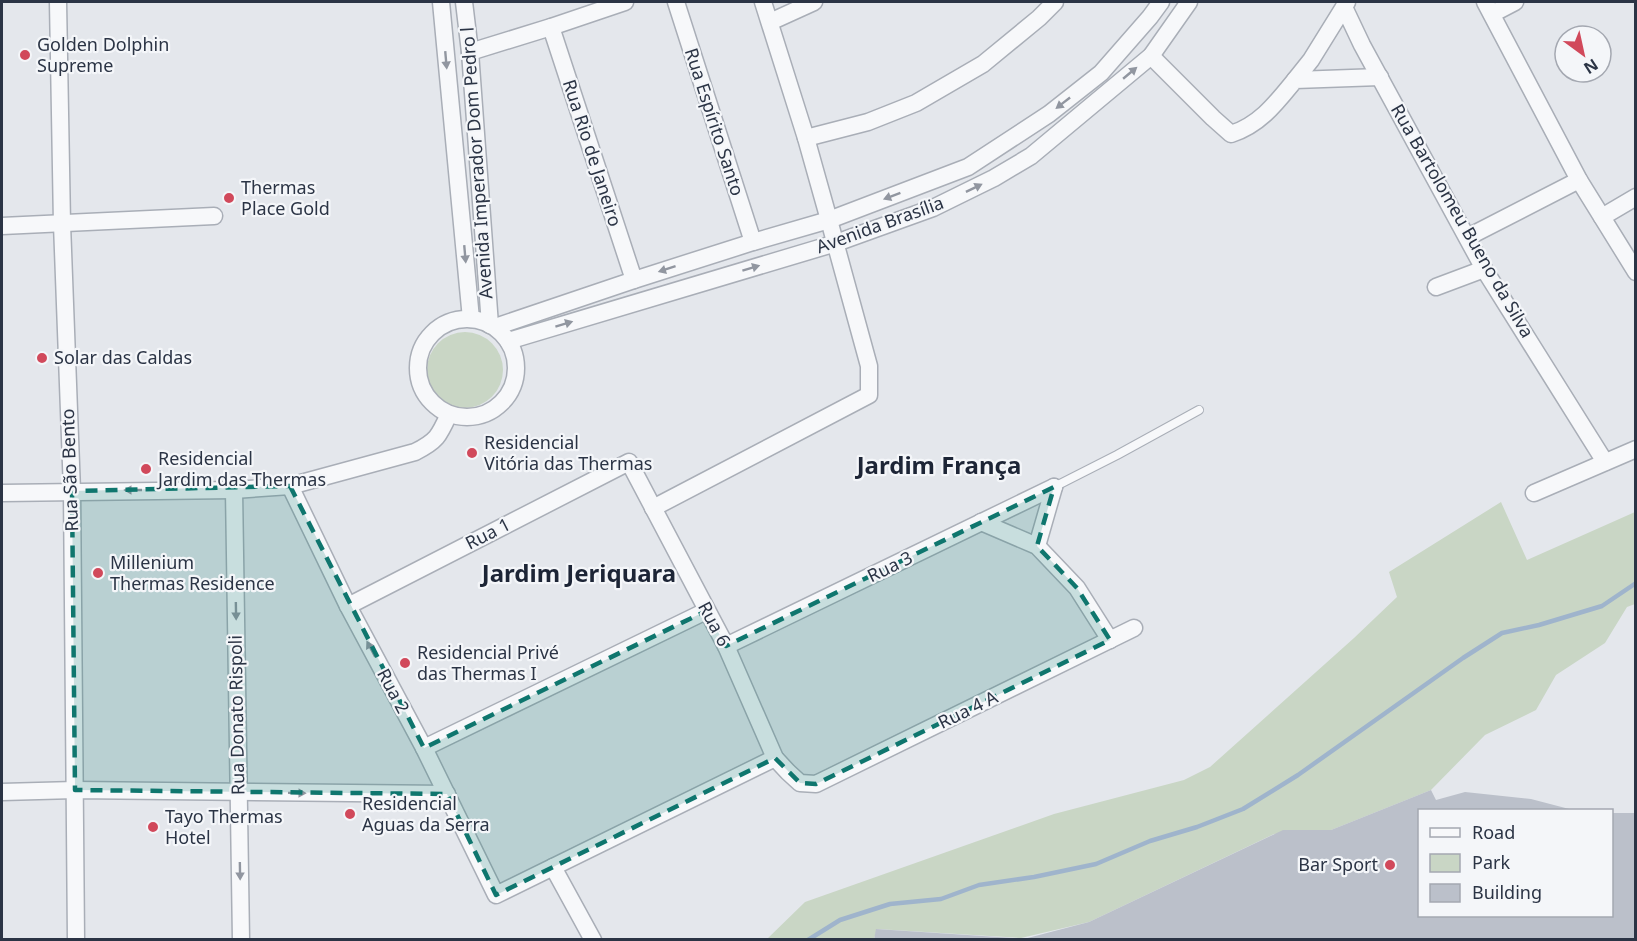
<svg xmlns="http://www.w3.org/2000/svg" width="1637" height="941" font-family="'Noto Sans',sans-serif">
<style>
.green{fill:#c9d6c5}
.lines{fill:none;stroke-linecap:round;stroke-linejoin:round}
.stream{stroke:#9fb4cc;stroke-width:4.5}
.building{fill:#bbc0ca}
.service-casing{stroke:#a9aeb7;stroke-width:10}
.minor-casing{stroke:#a9aeb7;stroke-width:19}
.service{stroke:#f7f8fa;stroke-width:8}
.minor{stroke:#f7f8fa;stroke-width:16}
.oneway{fill:#9196a0}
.marked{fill:#0f766e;fill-opacity:0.2;stroke:#0f766e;stroke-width:4.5;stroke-dasharray:12 8;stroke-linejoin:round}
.poi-dot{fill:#d1495b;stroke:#f4f6f9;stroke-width:2}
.labels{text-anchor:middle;stroke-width:4.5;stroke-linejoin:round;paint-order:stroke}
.poi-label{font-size:18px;fill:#2b3445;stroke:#f4f6f9;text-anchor:start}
.street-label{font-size:18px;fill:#2b3445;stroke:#f4f6f9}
.district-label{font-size:24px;font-weight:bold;fill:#1d2536;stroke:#f4f6f9}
</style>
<rect width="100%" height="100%" fill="#e4e7ec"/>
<g class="green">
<circle cx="465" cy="370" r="38"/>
<polygon points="1501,502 1527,560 1635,512 1635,604 1627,607 1605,643 1556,675 1536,710 1485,735 1431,790 1331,830 1274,834 1089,922 1021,938 877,929 874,939 766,940 805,902 1054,814 1184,780 1210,767 1354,638 1397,597 1389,572"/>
</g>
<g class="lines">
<polyline class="stream" points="808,940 840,920 890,904 941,899 979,885 1034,877 1096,864 1150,841 1197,827 1243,809 1298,775 1463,658 1502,633 1539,625 1602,606 1636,583"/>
</g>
<g class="building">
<polygon points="1431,790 1436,800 1465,792 1531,799 1573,810 1420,810 1420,916 1612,916 1612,813 1636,813 1636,940 1020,940 1089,922 1283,830 1331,830"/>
<polygon points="876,929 1013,938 1013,940 874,940"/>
</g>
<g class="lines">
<defs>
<polyline id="service" points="1054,487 1117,455 1199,410"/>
<g id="minor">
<polyline points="58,2 62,224 72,491 76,940"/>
<polyline points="441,2 471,319"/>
<polyline points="464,2 470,52 490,325"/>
<polyline points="676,2 753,242"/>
<polyline points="1485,2 1579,180 1636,272"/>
<polyline points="1344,7 1362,45 1484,269 1605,462"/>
<polyline points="1492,14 1515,2"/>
<polyline points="770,22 814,2"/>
<polyline points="551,27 634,280"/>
<polyline points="470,52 551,27 625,2"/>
<path d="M 1151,56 L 1213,118 L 1231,134 C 1260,125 1277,102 1295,80 L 1380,77"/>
<polyline points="1295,80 1311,60 1347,2"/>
<polyline points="806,138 868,122 916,103 983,64 1039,18 1055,2"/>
<polyline points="1602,217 1636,197"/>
<polyline points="2,226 214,216"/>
<polyline points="1468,237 1579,180"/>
<polyline points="1436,287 1484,269"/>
<circle cx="467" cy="368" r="49"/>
<polyline points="495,327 634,280 753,242 829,220 968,167 1049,114 1101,73 1150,17 1161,2"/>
<polyline points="508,341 836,243 933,208 994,178 1031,156 1151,56 1189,2"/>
<polyline points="290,486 348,606 424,748 496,895 775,758"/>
<polyline points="234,490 241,940"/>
<path d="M 2,493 L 234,490 L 290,486 L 415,452 C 437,441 439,436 449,414"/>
<polyline points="1534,493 1636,449"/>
<polyline points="653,508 869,395 869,366 829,220 806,138 763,2"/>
<polyline points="981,522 1037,546 1077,588 1110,640"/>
<polyline points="1037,546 1054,487"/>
<polyline points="348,606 629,462 726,646 775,758 788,772 800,783 816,784 1134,628"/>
<polyline points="726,646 1054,487"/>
<polyline points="424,748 706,611"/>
<polyline points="2,792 75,790 447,794"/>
<polyline points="553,867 593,940"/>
</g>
</defs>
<use href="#service" class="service-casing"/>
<use href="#minor" class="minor-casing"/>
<use href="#service" class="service"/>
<use href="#minor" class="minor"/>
</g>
<defs><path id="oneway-solid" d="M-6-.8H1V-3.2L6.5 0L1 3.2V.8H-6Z" transform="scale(1.5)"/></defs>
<g class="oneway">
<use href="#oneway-solid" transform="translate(446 60) rotate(85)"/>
<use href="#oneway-solid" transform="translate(1130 73) rotate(-40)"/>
<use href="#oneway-solid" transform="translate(1063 103) rotate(142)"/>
<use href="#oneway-solid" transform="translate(974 188) rotate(-26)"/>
<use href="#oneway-solid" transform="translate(892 196) rotate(159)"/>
<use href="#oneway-solid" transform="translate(465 254) rotate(85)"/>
<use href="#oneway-solid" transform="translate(751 268) rotate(-17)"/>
<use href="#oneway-solid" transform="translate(667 269) rotate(162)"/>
<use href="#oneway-solid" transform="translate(564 324) rotate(-17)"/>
<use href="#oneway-solid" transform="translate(133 490) rotate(180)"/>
<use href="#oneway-solid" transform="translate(236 611) rotate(89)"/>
<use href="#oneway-solid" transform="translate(371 649) rotate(-118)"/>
<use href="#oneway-solid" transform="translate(297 793) rotate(1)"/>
<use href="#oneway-solid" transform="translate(240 871) rotate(89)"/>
</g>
<path class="marked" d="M 290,486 L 424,748 L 706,611 L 726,646 L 1054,487 L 1037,546 L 1077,588 L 1110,640 L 816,784 L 800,783 L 775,758 L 496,895 L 447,794 L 75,790 L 72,491 Z"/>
<g class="poi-dot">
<circle cx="25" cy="55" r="6"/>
<circle cx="229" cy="198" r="6"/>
<circle cx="42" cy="358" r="6"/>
<circle cx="472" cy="453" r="6"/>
<circle cx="146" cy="469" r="6"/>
<circle cx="98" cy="573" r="6"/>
<circle cx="405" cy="663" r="6"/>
<circle cx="350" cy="814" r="6"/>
<circle cx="153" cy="827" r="6"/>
<circle cx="1390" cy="865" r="6"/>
</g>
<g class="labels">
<g class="poi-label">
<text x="37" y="51">Golden Dolphin<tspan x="37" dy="21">Supreme</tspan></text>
<text x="241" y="194">Thermas<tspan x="241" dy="21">Place Gold</tspan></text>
<text x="54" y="364">Solar das Caldas</text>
<text x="484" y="449">Residencial<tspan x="484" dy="21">Vitória das Thermas</tspan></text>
<text x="158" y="465">Residencial<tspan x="158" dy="21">Jardim das Thermas</tspan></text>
<text x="110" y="569">Millenium<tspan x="110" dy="21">Thermas Residence</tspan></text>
<text x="417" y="659">Residencial Privé<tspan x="417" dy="21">das Thermas I</tspan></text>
<text x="362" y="810">Residencial<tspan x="362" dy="21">Aguas da Serra</tspan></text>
<text x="165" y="823">Tayo Thermas<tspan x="165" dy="21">Hotel</tspan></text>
<text x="1378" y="871" text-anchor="end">Bar Sport</text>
</g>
<g class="street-label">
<text transform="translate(714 122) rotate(72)" y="6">Rua Espírito Santo</text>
<text transform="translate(592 153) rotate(72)" y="6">Rua Rio de Janeiro</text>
<text transform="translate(477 163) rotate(-94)" y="6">Avenida Imperador Dom Pedro l</text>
<text transform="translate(1462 221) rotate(60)" y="6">Rua Bartolomeu Bueno da Silva</text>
<text transform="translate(880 225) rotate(-20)" y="6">Avenida Brasília</text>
<text transform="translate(70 470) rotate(-92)" y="6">Rua São Bento</text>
<text transform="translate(488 534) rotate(-27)" y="6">Rua 1</text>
<text transform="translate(890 567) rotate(-26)" y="6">Rua 3</text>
<text transform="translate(714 624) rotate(62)" y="6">Rua 6</text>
<text transform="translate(393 691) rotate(62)" y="6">Rua 2</text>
<text transform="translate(968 710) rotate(-26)" y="6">Rua 4 A</text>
<text transform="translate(237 715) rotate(-91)" y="6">Rua Donato Rispoli</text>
</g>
<g class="district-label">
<text x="939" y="474">Jardim França</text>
<text x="579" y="582">Jardim Jeriquara</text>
</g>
</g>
<rect width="1637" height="941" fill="none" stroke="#2b3445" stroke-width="6"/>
<rect x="1418" y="809" width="195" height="108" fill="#f4f6f9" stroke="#a4a8b1" stroke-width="1.5"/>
<rect x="1430" y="828" width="30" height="9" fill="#f7f8fa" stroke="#a4a8b1" stroke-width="1.5"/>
<text x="1472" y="839" font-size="18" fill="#2b3445">Road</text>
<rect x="1430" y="854" width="30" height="18" fill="#c9d6c5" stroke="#a4a8b1" stroke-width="1.5"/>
<text x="1472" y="869" font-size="18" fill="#2b3445">Park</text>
<rect x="1430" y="884" width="30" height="18" fill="#bbc0ca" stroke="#a4a8b1" stroke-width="1.5"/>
<text x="1472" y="899" font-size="18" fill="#2b3445">Building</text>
<g transform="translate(1583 54) rotate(147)"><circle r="28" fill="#f4f6f9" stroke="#a4a8b1" stroke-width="1.5"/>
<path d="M0-4.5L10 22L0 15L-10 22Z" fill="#d1495b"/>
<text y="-9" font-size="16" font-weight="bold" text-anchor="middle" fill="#2b3445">N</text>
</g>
</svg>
